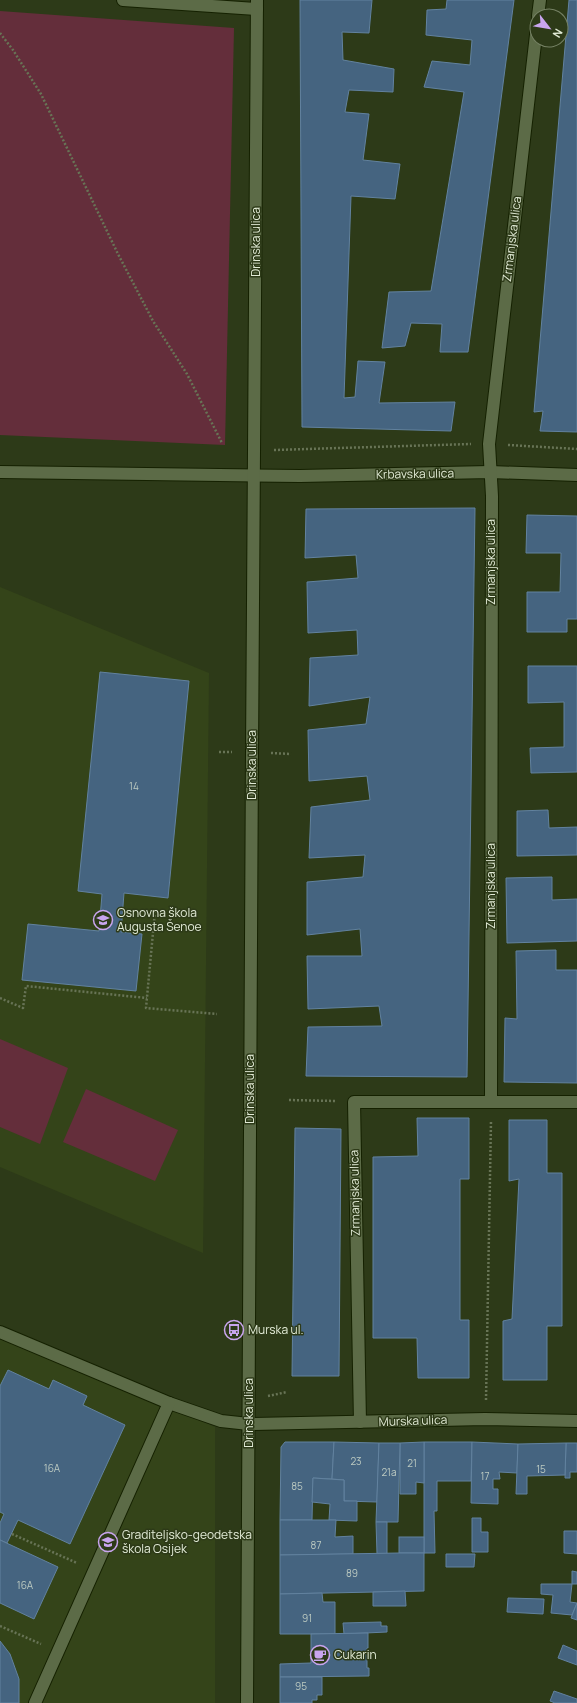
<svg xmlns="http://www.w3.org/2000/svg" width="577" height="1703" font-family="Manrope,sans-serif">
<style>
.built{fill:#344419}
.green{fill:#642e3b}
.building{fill:#456480;stroke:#62829f}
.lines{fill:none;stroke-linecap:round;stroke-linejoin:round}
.lane-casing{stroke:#152100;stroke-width:14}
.street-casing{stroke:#152100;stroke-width:14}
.path{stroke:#687456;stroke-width:2.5;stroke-dasharray:2 2;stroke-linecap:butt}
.lane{stroke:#5c6b47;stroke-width:12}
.street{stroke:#5c6b47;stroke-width:12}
.labels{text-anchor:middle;stroke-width:3;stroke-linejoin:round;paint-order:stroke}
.number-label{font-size:10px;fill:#bbc9c0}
.street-label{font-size:12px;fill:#e2ebd6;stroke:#2d3a18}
.poi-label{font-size:12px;fill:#e2ebd6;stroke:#2d3a18;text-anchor:start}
</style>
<rect width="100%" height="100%" fill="#2d3a18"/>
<g class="built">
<polygon points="0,587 209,673 203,1253 0,1167"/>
<polygon points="0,1336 215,1427 215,1703 0,1703"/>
</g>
<g class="green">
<polygon points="0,11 234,28 225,445 0,435"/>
<polygon points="0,1039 68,1068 40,1144 0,1127"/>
<polygon points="86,1089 178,1130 155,1181 63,1142"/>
</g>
<g class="building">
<polygon points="300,0 372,0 369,33 342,32 343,60 394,69 393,92 349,90 345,112 369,114 363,160 400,164 395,199 351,196 344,398 355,397 358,361 385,362 379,403 455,402 451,431 302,427"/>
<polygon points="447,0 514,0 468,352 440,352 442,324 411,323 405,346 382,348 389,292 431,291 464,92 424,87 432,61 470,65 472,40 426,35 427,10 446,9"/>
<polygon points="569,0 577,0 577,432 540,431 543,411 534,412"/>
<polygon points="475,508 467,1077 306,1076 308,1027 382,1026 379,1006 308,1009 307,956 362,956 360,929 307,935 307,882 363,877 365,855 309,858 311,807 370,800 367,776 309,781 308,730 366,724 370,697 309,706 310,658 358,655 357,630 308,633 307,582 358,578 356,555 305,558 306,509"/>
<polygon points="527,515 577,516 577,619 567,619 567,632 527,632 527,592 560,592 561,553 526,553"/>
<polygon points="528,666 577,666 577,772 531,773 530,748 564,747 564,702 528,703"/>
<polygon points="100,672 189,681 168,898 124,893 121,932 142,934 136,991 22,980 28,924 99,931 102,894 78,891"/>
<polygon points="548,810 549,828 577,827 577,855 517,856 517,811"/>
<polygon points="552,877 552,900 577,899 577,941 507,943 506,878"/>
<polygon points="556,950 556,970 577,970 577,1083 504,1082 505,1018 517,1019 516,951"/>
<polygon points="417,1118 469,1118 469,1179 460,1179 460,1320 469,1320 469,1378 418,1378 417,1338 373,1338 373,1157 418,1156"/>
<polygon points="509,1120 547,1120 547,1173 562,1173 562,1326 547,1326 547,1380 503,1380 503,1321 512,1319 519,1179 509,1181"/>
<polygon points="295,1128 341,1129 339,1376 292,1376"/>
<polygon points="8,1370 49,1389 53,1380 87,1396 83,1405 125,1425 70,1544 18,1520 7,1543 0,1540 0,1523 4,1514 0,1512 0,1386"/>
<polygon points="285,1442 334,1442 332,1479 313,1478 312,1520 280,1520 281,1447"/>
<polygon points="334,1442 379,1443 377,1502 344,1501 344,1480 332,1479"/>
<polygon points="424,1442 472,1442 471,1481 437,1481 437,1511 434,1511 435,1553 424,1553"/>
<polygon points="424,1442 424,1483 416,1482 416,1494 400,1494 400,1443"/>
<polygon points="472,1442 518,1444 517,1473 499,1472 500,1479 493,1479 493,1489 498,1489 498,1504 471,1503"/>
<polygon points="379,1443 400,1443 398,1522 376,1522"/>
<polygon points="566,1443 577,1443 577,1472 570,1472 570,1478 565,1478"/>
<polygon points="566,1443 565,1475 527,1476 527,1494 516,1494 518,1444"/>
<polygon points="313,1478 344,1480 344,1501 357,1501 357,1521 329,1520 330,1504 312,1502"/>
<polygon points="472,1518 481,1518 481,1532 488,1532 488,1552 472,1552"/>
<polygon points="280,1520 336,1520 335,1537 353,1536 353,1554 280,1555"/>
<polygon points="376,1522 387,1522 387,1554 377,1554"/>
<polygon points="564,1531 577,1531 577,1554 564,1553"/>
<rect x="399" y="1537" width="25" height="16"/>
<polygon points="0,1540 58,1567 34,1619 0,1603"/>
<polygon points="399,1553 424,1553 424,1591 280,1594 280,1555"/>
<polygon points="446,1554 475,1554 474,1567 446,1567"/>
<polygon points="572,1571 577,1572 577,1584 572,1584"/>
<polygon points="541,1584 572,1584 570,1602 577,1603 572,1615 551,1613 553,1595 541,1594"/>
<polygon points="405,1591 406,1606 373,1606 373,1592"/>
<polygon points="322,1593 323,1602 335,1602 335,1634 280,1634 280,1594"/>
<polygon points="508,1598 544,1599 543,1614 507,1612"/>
<polygon points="577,1603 577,1620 571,1618"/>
<polygon points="381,1622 381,1626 387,1626 387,1632 344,1634 343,1623"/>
<polygon points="368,1633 368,1648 367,1648 367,1668 369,1668 369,1676 280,1677 280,1664 311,1663 311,1634"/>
<polygon points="0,1641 10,1654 19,1679 19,1703 0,1703"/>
<polygon points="563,1645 577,1651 577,1665 558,1658"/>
<polygon points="280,1677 322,1677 322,1695 317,1695 317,1700 312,1700 312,1703 280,1703"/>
<polygon points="554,1691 577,1699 577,1703 555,1703 550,1701"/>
</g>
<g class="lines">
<defs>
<g id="lane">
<polyline points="0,1332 169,1403 221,1421 249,1424"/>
<polyline points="35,1703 169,1403"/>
</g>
<g id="street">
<polyline points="123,0 257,9"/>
<polyline points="538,16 540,0"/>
<polyline points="0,472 300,476 490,472 577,475"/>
<polyline points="491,1101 492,496 489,444 537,26"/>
<polyline points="360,1422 354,1102 577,1102"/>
<polyline points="249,1424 485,1419 577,1421"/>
<polyline points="247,1703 252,753 257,0"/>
</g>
</defs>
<use href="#lane" class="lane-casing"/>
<use href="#street" class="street-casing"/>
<g class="path">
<polyline points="0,33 13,50 41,94 118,254 153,321 187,374 222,443"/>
<polyline points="508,445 577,449"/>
<polyline points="274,450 471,444"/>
<polyline points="219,752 232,752"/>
<polyline points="271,753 291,754"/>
<polyline points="155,911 146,1008 217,1014"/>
<polyline points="0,998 23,1008 26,986 147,998"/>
<polyline points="289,1100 335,1101"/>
<polyline points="268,1396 287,1392"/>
<polyline points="486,1400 491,1121"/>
<polyline points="12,1534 77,1563"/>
<polyline points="0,1626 41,1644"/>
</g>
<use href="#lane" class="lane"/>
<use href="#street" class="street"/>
</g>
<defs>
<symbol id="school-ring" viewBox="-11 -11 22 22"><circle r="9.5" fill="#2d3a18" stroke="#c9a5ee" stroke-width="1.5"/><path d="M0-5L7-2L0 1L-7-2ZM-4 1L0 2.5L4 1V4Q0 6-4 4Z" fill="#c9a5ee"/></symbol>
<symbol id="bus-ring" viewBox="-11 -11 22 22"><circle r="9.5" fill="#2d3a18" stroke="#c9a5ee" stroke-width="1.5"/><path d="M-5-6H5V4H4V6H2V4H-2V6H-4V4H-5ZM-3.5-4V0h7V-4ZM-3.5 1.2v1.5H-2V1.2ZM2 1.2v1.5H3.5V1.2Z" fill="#c9a5ee"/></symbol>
<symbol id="cafe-ring" viewBox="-11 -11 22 22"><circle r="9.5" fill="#2d3a18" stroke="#c9a5ee" stroke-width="1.5"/><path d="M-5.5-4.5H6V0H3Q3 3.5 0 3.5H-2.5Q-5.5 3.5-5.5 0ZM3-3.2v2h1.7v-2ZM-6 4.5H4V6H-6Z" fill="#c9a5ee"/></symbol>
</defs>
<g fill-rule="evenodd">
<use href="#school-ring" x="92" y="909" width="22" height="22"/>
<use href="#bus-ring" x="223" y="1319" width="22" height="22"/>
<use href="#school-ring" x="97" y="1531" width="22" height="22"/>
<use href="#cafe-ring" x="309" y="1644" width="22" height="22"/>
</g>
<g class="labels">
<g class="number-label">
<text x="134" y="790">14</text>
<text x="356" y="1465">23</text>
<text x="412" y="1467">21</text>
<text x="52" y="1472">16A</text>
<text x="541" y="1473">15</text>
<text x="389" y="1476">21a</text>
<text x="485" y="1480">17</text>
<text x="297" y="1490">85</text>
<text x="316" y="1549">87</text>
<text x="352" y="1577">89</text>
<text x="25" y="1589">16A</text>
<text x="307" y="1622">91</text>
<text x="301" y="1690">95</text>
</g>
<g class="street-label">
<text transform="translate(512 239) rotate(-83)" y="4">Zrmanjska ulica</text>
<text transform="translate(256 242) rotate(-90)" y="4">Drinska ulica</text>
<text transform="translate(415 474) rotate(-1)" y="4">Krbavska ulica</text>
<text transform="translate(491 562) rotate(-90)" y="4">Zrmanjska ulica</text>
<text transform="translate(252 765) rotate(-90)" y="4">Drinska ulica</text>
<text transform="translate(491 886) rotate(-90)" y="4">Zrmanjska ulica</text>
<text transform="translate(250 1089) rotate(-90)" y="4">Drinska ulica</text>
<text transform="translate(355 1193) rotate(-91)" y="4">Zrmanjska ulica</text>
<text transform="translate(249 1413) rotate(-90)" y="4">Drinska ulica</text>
<text transform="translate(413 1421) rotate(-2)" y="4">Murska ulica</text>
</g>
<g class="poi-label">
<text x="117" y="917">Osnovna škola<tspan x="117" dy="14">Augusta Šenoe</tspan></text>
<text x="248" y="1334">Murska ul.</text>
<text x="122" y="1539">Graditeljsko-geodetska<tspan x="122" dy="14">škola Osijek</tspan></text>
<text x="334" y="1659">Cukarin</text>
</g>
</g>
<g transform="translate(549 28) rotate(121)"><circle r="19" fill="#2d3a18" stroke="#758164"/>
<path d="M0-3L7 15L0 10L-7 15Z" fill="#c9a5ee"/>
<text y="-6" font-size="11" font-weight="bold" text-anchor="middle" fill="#e2ebd6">N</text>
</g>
</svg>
